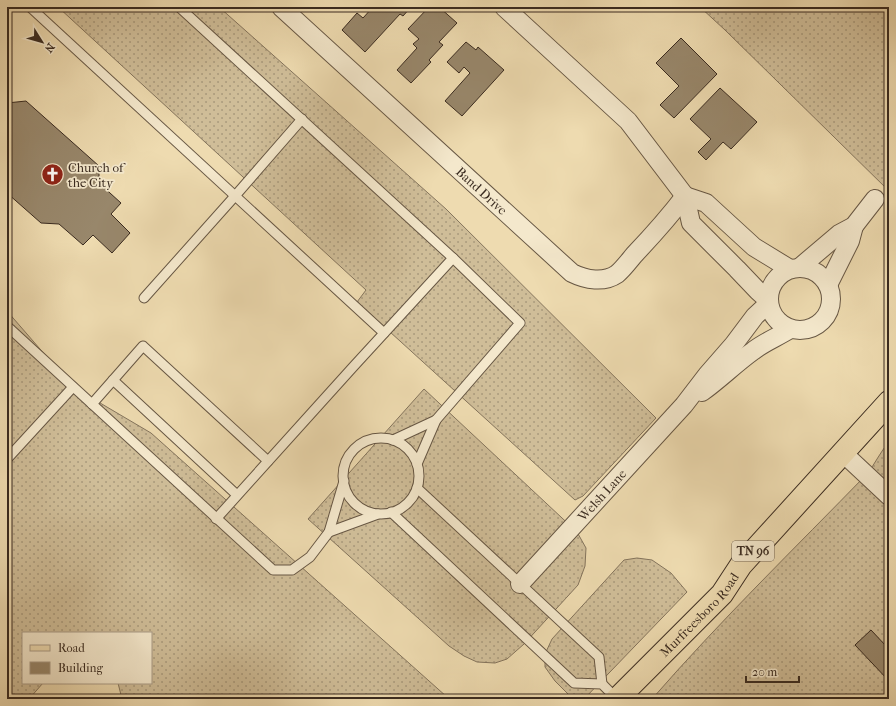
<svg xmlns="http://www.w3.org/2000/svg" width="896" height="706" font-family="'IM FELL French Canon',serif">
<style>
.grass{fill:url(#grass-dots);stroke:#84745c}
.building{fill:#98876b;stroke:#3a2b20}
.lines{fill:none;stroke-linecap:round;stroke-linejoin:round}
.lane-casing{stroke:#675744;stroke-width:11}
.street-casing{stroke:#675744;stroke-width:20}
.primary-casing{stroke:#3a2b20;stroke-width:24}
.lane{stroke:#f4e8cc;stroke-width:9}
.street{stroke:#f4e8cc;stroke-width:18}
.primary{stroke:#eedbb0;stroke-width:22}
.labels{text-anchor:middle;stroke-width:3.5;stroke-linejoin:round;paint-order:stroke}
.shield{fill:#f4e8cc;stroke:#726454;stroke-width:1}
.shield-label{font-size:12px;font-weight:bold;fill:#3a2b20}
.poi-label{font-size:13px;fill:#3a2b20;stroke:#f4e8cc;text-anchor:start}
.street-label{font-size:13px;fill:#3a2b20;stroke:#f4e8cc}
</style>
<defs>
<pattern id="grass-dots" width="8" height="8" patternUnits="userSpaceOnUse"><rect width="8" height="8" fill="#cfbd98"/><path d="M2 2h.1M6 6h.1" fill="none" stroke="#a99a7c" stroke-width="1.8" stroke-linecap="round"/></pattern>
</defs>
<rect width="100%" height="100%" fill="#eedbb0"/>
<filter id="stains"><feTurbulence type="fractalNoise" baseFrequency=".005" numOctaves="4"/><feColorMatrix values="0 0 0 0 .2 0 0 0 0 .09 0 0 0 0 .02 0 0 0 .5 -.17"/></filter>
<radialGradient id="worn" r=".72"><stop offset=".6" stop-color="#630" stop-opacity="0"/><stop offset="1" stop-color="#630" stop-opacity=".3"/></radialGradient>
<g class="grass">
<polygon points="58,7 219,7 446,209 656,418 583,496 575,500 357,302 366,290"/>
<polygon points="700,7 889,7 889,191 725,30"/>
<polygon points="7,311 73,387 151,433 447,697 455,699 122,699 118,683 151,683 151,633 23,633 23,683 43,683 29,699 7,699"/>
<polygon points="424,389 577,532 586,548 585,566 578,585 524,644 507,659 495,663 477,662 464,656 449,646 308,519"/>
<path d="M 889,442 L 889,699 L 652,699 C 720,621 795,548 867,474 C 875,464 880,452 889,442 Z"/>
<polygon points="637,558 652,560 671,573 687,592 584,699 570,696 555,681 545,667 545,654 552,639 624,560"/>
</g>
<g class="building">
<polygon points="373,7 411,7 403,16 400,14 365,52 342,30 357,13 363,18"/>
<polygon points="429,7 439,7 457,23 439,42 443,45 429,60 431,62 411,83 397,70 417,48 413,44 419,39 408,29"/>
<polygon points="681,38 717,74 674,118 660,105 679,86 656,63"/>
<polygon points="466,42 476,50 478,47 504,70 462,116 445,101 470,73 464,67 459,73 447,62"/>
<polygon points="720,88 757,122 731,149 723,142 706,160 698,152 711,139 690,119"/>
<polygon points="26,101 99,166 99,183 121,203 111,214 130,233 112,253 93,235 83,245 59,224 41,223 7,193 7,103"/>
<polygon points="871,630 886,646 889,643 889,681 855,645"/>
</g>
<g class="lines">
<defs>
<g id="lane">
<polyline points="30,7 384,333"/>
<polyline points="179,7 453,258 520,323 436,420 417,464"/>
<polyline points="144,298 235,196 302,119"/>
<polyline points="7,326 273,570 292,570 310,557 329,532 344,481"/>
<polyline points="113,380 237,495"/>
<polyline points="92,404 143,346 268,461"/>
<circle cx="381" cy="476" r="38"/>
<polyline points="393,440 436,420"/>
<polyline points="7,459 73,387"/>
<polyline points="417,488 599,657 602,684"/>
<polyline points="391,512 574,683 602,684 617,699"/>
<polyline points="216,519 353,367 453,258"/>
<polyline points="329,532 378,514"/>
</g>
<g id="street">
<path id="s1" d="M 281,7 L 572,273 C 586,280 604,283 617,274 C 623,269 629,261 634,255 C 652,236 669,217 685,196"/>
<polyline points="504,7 628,121 685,196 691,223 737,269 758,291 768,300"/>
<polyline points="685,196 706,203 754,247 790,269"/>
<polyline points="799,268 839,234 854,226 875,199"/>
<circle cx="800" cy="299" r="31"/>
<polyline points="828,285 850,241 854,226"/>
<path d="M 702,392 C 720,379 735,364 753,351 C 764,342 778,337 790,329"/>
<polyline points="843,453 889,496"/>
<path id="s2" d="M 520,584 L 684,405 L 707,375 L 734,344 L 755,316 L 769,303"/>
</g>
<g id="primary">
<path id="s3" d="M 617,699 L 722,594 L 741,565 L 889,402"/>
</g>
</defs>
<use href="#lane" class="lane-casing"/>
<use href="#street" class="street-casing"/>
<use href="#primary" class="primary-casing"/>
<use href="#lane" class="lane"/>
<use href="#street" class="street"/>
<use href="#primary" class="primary"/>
</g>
<defs>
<symbol id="church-disc" viewBox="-11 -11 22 22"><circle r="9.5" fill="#8f2418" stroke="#f4e8cc"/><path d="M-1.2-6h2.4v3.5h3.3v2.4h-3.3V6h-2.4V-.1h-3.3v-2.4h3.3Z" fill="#fff"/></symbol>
</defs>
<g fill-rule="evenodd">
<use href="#church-disc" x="40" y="162" width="25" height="25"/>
</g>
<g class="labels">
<rect class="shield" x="732" y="541" width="42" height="20" rx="3"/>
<g class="shield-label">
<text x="753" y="555">TN 96</text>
</g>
<g class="poi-label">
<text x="68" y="172">Church of<tspan x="68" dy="15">the City</tspan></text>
</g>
<g class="street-label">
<text dy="5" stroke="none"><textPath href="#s1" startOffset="272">Band Drive</textPath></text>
<text dy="5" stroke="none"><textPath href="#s2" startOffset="121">Welsh Lane</textPath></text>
<text dy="5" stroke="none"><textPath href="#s3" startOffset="118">Murfreesboro Road</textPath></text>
</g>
</g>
<rect width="896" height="706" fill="none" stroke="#eedbb0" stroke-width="24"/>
<rect x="8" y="8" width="880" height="690" fill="none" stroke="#3a2b20" stroke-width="2"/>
<rect x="12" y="12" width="872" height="682" fill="none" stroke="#3a2b20"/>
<rect x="22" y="632" width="130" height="52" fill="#f4e8cc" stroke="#aa9c87"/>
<rect x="30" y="645" width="20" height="6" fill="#eedbb0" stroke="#aa9c87"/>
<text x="58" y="652" font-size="12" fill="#3a2b20">Road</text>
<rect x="30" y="662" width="20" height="12" fill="#98876b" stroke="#aa9c87"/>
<text x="58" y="672" font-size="12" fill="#3a2b20">Building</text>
<g transform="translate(42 42) rotate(127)" stroke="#f4e8cc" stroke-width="3" paint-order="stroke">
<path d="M0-3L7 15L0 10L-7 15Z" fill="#3a2b20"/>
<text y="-6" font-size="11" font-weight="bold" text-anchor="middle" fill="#3a2b20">N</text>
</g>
<path d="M746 676v6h53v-6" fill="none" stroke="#3a2b20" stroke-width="2"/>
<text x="752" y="676" font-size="12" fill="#3a2b20" stroke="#f4e8cc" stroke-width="3" paint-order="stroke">20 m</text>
<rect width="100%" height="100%" filter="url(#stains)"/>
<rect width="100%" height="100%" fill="url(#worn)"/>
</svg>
